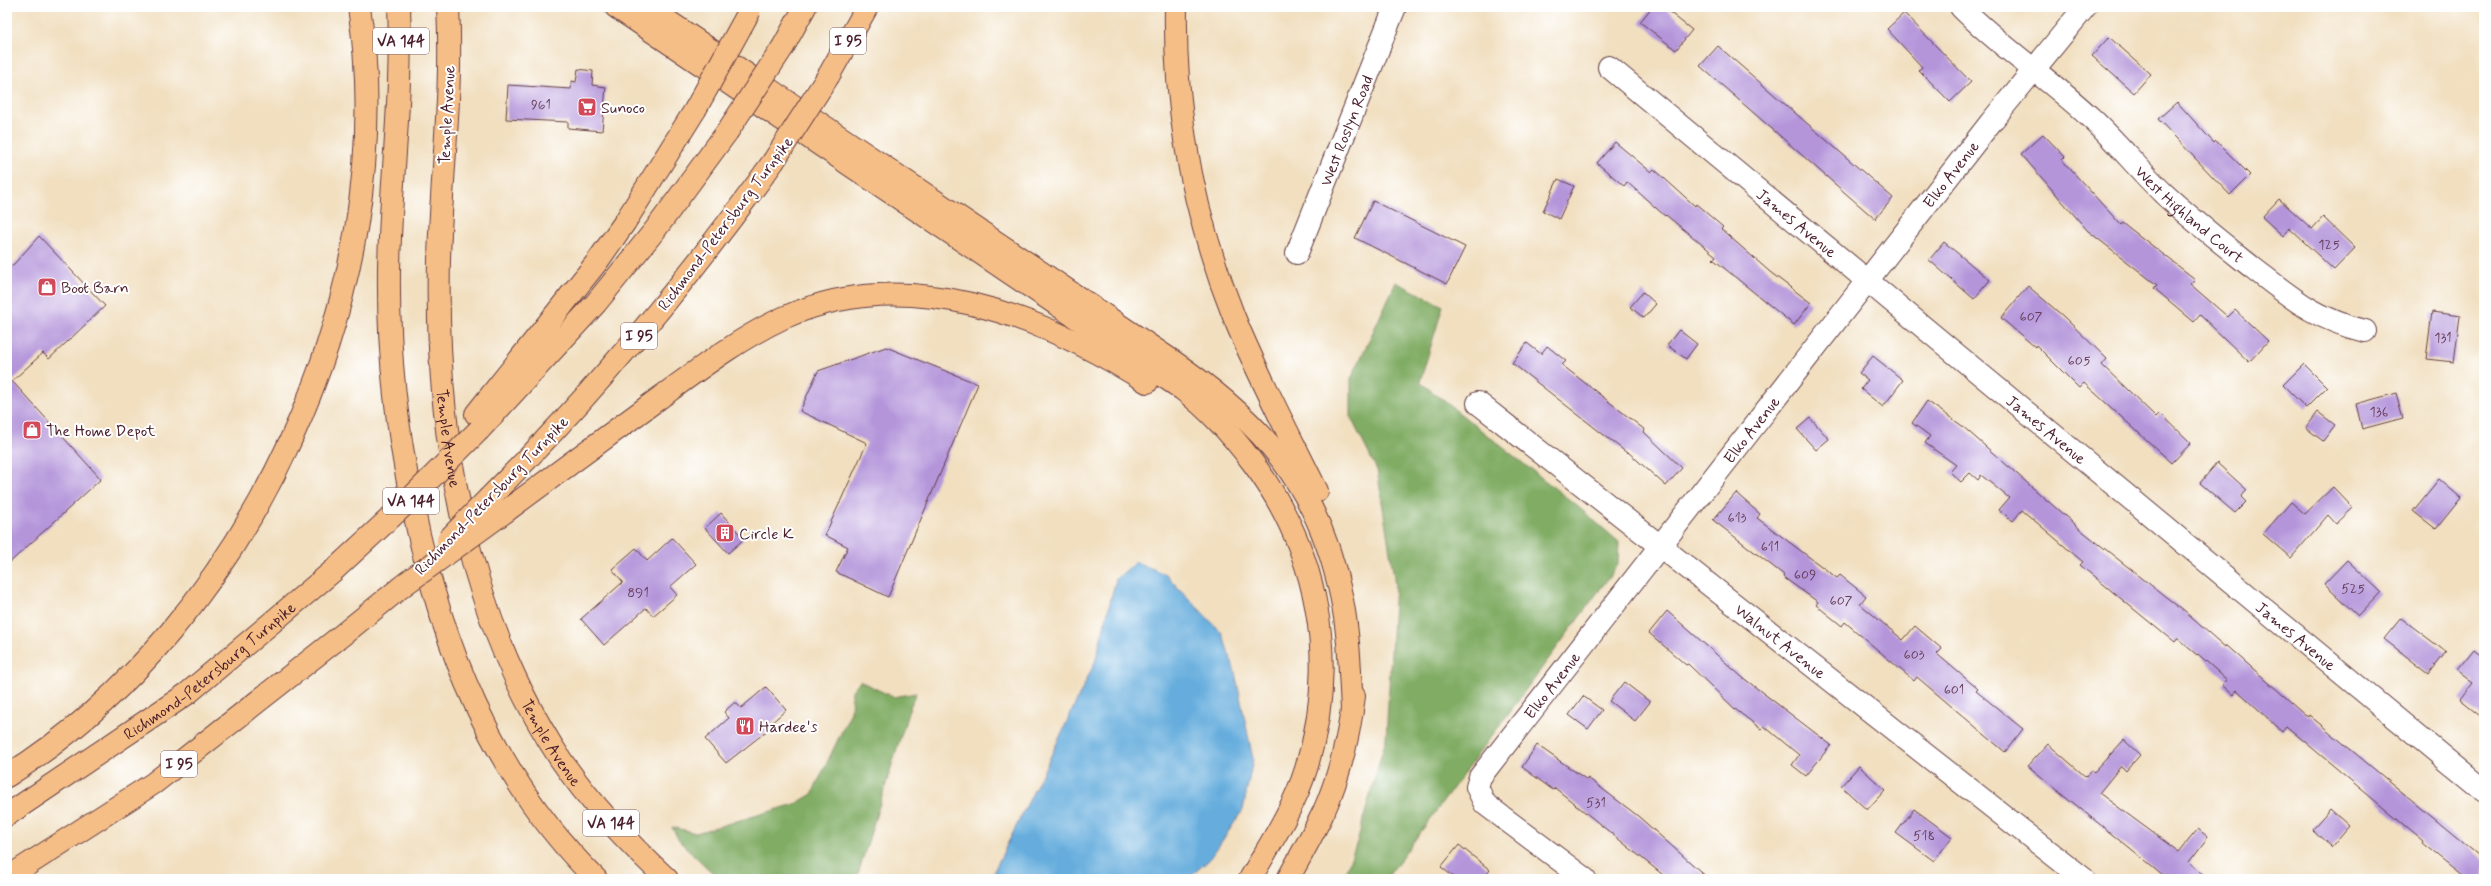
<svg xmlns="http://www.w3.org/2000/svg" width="2491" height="886" font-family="Mynerve,sans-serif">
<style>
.forest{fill:#80ac64;stroke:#656648}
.water{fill:#66addd;stroke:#586684}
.building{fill:#b495da}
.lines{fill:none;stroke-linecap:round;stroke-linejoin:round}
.minor-casing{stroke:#633c41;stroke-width:24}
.major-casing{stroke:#633c41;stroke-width:24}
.highway-casing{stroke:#633c41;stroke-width:24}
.minor{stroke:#fff;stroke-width:22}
.major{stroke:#f6be87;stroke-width:22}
.highway{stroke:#f6be87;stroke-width:22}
.highway-bridge-casing{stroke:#633c41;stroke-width:24;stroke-linecap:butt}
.highway-bridge{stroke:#f6be87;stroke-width:22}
.labels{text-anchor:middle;stroke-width:4;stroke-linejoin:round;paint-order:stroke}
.number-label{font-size:14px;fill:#643c57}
.shield{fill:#fff;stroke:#80626b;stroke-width:1}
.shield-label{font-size:15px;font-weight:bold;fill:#4a1f2b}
.poi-label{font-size:16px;fill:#4a1f2b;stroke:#fff;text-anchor:start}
.street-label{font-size:16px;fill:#4a1f2b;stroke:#fff}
</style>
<rect width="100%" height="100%" fill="#fff"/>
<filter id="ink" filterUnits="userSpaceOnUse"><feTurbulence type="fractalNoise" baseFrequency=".025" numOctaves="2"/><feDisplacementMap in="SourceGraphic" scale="8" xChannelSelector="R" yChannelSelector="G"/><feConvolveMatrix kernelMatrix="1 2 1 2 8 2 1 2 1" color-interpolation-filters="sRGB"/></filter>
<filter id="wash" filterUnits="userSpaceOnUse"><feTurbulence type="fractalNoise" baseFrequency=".012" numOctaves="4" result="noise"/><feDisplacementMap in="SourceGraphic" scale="16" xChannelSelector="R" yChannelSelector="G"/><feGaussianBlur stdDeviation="0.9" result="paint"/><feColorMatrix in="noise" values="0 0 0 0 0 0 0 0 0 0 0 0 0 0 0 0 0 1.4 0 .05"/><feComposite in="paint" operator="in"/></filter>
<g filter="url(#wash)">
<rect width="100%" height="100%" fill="#f1dfc0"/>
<g class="forest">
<polygon points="1396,282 1443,306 1420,382 1576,505 1619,542 1618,565 1386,879 1343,879 1357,842 1386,738 1395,584 1377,470 1351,418 1351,379"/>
<polygon points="860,681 893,697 916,693 909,710 857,877 856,879 719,879 679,841 672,827 696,833 795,804 812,794 851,712 852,690"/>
</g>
<polygon class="water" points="1136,562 1165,574 1222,633 1235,672 1253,759 1243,810 1209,860 1187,879 990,879 1046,766 1095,662 1116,579"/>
<g id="blocks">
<g class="building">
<polygon points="1652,7 1663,7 1692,30 1676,50 1640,22"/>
<polygon points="1904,13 1971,82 1950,102 1919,70 1922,67 1887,29"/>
<polygon points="2109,37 2151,74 2134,93 2092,56"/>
<polygon points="1718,46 1893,198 1875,219 1700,66"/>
<polygon points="578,69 593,71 592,85 606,87 602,131 568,128 568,122 506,119 508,85 571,89 572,81 576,82"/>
<polygon points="2177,102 2214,143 2216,141 2250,175 2230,195 2158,119"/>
<polygon points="2043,134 2065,157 2062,160 2121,225 2123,223 2195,279 2190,284 2228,317 2235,310 2268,341 2249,362 2200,315 2194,322 2154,288 2157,285 2088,231 2021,154"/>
<polygon points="1615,142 1651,172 1654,169 1695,206 1696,204 1723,227 1721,229 1770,272 1811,303 1794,325 1713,259 1716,256 1666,215 1665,216 1627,182 1624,186 1597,163"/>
<polygon points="1558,179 1574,186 1559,219 1543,211"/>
<polygon points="2279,199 2312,229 2323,217 2355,248 2334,270 2289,228 2283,236 2262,217"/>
<polygon points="1373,201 1465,247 1447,284 1355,238"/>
<polygon points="39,236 105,306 49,359 43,353 12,381 101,479 7,565 7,268 14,264"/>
<polygon points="1944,242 1990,280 1974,299 1929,260"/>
<polygon points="2028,286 2064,317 2107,359 2102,365 2156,417 2160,413 2191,443 2172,463 2084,383 2079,388 2036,345 2035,347 2001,318"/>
<polygon points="1643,292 1656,304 1644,318 1630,307"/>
<polygon points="2432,312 2460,316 2454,362 2426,359"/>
<polygon points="1679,330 1697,344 1686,359 1667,345"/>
<polygon points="1527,343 1541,354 1547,346 1566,361 1562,365 1645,430 1644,432 1682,468 1666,486 1628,452 1627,453 1512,363"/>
<polygon points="886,347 978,384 888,597 836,572 848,547 825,535 867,443 800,411 818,371"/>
<polygon points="1873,356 1903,380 1883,407 1861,389 1868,380 1859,373"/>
<polygon points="2304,364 2327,387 2306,408 2283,385"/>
<polygon points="2396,393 2403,418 2362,429 2356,404"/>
<polygon points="1927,401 1961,425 2081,530 2185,612 2225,647 2226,645 2308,717 2309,715 2484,860 2484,879 2467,879 2422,843 2423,841 2286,726 2282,731 2237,690 2233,695 2222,685 2227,680 2198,654 2197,655 2178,639 2175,643 2080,565 2083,562 2022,510 2013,521 1999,510 2009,498 1981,475 1978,480 1970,473 1961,482 1950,472 1956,465 1925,443 1930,436 1912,423"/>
<polygon points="2318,412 2335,425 2323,441 2306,428"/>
<polygon points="1810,418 1829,439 1816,450 1797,429"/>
<polygon points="2217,463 2247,490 2241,497 2246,502 2235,513 2200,483"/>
<polygon points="2439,479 2461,498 2436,529 2413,511"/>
<polygon points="2333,487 2353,508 2336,524 2328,515 2291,558 2263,534 2291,502 2305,514"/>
<polygon points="1736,493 1760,514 1757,518 1837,578 1840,575 1866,596 1860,604 1903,640 1915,626 1942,649 1937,654 1978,689 1976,691 2023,729 2005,752 1917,677 1914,681 1845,622 1842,626 1816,605 1818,602 1783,577 1784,575 1713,520"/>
<polygon points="721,513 744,539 728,553 705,528"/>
<polygon points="672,538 696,564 670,587 677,595 653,616 646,608 604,645 581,619 623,582 612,569 636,548 647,561"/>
<polygon points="2347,560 2381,592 2358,616 2324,584"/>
<polygon points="1667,611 1742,677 1831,745 1806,776 1792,765 1799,755 1764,726 1761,729 1735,709 1688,664 1686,665 1649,633"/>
<polygon points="2401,618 2446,652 2429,674 2384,639"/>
<polygon points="2474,649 2484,657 2484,718 2460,699 2473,682 2457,670"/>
<polygon points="1624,682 1650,702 1635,721 1609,701"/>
<polygon points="766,687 786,710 770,724 772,727 726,763 705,739 729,718 724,712 735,702 741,708"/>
<polygon points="1583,696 1602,710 1588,729 1569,715"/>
<polygon points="2124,740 2140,755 2126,771 2121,766 2099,793 2179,852 2198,829 2208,837 2189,862 2208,879 2167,879 2028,766 2048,744 2086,777 2091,770 2094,772"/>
<polygon points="1537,745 1587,780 1588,778 1638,816 1709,879 1668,879 1555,788 1553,790 1522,767"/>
<polygon points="1859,766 1885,790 1867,810 1841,786"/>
<polygon points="1914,809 1952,837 1934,861 1896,833"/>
<polygon points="2330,809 2349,826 2331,847 2312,829"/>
<polygon points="1459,845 1490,870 1483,879 1456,879 1441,867"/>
</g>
</g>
</g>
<g filter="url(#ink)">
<use href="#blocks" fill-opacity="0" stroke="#633c41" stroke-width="1"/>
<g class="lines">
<defs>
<g id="minor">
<path id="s1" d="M 1961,7 C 2001,48 2050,79 2092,119 C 2117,142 2138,169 2163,193 C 2191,219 2223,244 2253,268 C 2292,298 2315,319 2365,331"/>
<path id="s2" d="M 1609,67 L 2484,791"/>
<path id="s3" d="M 1297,253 L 1395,7"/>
<path id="s4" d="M 1478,403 L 2084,879"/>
<path id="s5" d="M 1585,879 L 1485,804 L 1477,787 L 1480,777 L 1991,122 L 2085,7"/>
</g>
<g id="major">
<path d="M 399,7 C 403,96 390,183 389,271 C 388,349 396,426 412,502 C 440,642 492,777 596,879"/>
<path id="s6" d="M 448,7 C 453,92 441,176 439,260 C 435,432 465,614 561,760 C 591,804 628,843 667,879"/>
</g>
<g id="highway">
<path d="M 616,7 L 1182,389 C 1210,410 1232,435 1253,463 C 1319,552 1339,662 1306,769 C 1294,808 1270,844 1250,879"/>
<path d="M 647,7 L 1174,362 C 1263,423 1318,486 1341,595 C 1349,632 1350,672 1352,710"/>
<path d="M 1176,7 C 1174,114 1194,217 1234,317 C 1258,376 1289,434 1317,491"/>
<polyline points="783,47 805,7"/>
<polyline points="829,75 867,7"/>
<polyline points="476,414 597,262 625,222 695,110"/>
<polyline points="479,430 596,303 655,230 727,132"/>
<path d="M 490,497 C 596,391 686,283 773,162"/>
<path d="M 506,511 C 557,473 608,436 658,399 C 698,370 738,339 783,318 C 905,262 1041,315 1147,382"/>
<path d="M 7,776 C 249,625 403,290 359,7"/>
<path id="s7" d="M 7,815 L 188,693 L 333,571"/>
<polyline points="7,878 154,783 341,636 405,584"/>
<path d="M 1288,879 C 1300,857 1313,834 1324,811 C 1340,775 1349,735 1354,696"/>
</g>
</defs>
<use href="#minor" class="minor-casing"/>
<use href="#major" class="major-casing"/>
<use href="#highway" class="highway-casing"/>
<use href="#minor" class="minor"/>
<use href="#major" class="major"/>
<use href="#highway" class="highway"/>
<defs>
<g id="highway-bridge">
<polyline points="695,110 750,10"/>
<polyline points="727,132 783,47"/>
<polyline points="773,162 829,75"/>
<polyline points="448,540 490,497"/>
<polyline points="333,571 402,507 479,430"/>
<polyline points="405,584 506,511"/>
</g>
</defs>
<use href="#highway-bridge" class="highway-bridge-casing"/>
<use href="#highway-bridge" class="highway-bridge"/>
</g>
</g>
<defs>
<symbol id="supermarket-square" viewBox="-11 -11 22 22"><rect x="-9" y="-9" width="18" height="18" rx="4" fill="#d1495b" stroke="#fff"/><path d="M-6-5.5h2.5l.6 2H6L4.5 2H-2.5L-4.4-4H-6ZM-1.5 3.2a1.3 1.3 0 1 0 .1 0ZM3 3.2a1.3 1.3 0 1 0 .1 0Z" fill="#fff"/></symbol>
<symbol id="shop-square" viewBox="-11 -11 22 22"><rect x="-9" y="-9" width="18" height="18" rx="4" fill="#d1495b" stroke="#fff"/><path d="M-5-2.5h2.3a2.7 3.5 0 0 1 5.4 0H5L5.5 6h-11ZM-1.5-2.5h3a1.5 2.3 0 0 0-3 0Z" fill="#fff"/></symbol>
<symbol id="building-square" viewBox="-11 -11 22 22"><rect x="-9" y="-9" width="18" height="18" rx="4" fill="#d1495b" stroke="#fff"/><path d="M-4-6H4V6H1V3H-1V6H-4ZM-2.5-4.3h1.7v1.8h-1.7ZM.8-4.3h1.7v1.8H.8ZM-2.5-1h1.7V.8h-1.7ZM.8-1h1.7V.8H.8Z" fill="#fff"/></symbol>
<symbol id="restaurant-square" viewBox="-11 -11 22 22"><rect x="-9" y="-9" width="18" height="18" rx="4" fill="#d1495b" stroke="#fff"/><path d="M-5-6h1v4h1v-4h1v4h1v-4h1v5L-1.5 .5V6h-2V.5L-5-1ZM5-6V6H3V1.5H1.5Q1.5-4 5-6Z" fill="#fff"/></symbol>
</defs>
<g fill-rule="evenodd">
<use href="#supermarket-square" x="576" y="96" width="22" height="22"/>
<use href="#shop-square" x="36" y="276" width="22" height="22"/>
<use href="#shop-square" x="21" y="419" width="22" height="22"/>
<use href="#building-square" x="714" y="522" width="22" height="22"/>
<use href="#restaurant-square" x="734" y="715" width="22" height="22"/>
</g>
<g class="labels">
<g class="number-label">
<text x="541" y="109">961</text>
<text x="2329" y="249">125</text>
<text x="2031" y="321">607</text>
<text x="2443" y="342">131</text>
<text x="2079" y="365">605</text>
<text x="2379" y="416">136</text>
<text x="1737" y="522">613</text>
<text x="1770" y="551">611</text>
<text x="1805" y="579">609</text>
<text x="2353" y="593">525</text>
<text x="638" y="597">891</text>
<text x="1841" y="605">607</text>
<text x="1914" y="659">603</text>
<text x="1954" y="694">601</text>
<text x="1596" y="807">531</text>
<text x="1924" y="840">518</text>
</g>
<g class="shield">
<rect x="373" y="28" width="56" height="26" rx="3"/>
<rect x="830" y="28" width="36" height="26" rx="3"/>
<rect x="621" y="323" width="36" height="26" rx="3"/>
<rect x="383" y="488" width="56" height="26" rx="3"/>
<rect x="161" y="751" width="36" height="26" rx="3"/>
<rect x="583" y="810" width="56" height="26" rx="3"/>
</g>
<g class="shield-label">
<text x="401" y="46">VA 144</text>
<text x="848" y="46">I 95</text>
<text x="639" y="341">I 95</text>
<text x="411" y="506">VA 144</text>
<text x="179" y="769">I 95</text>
<text x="611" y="828">VA 144</text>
</g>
<g class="poi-label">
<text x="601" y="113">Sunoco</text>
<text x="61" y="293">Boot Barn</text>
<text x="46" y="436">The Home Depot</text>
<text x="739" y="539">Circle K</text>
<text x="759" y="732">Hardee's</text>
</g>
<g class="street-label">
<text transform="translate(446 115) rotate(-87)" y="6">Temple Avenue</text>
<text dy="6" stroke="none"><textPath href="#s3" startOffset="132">West Roslyn Road</textPath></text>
<text dy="6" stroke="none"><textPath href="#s5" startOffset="919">Elko Avenue</textPath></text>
<text dy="6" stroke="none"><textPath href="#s1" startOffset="309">West Highland Court</textPath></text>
<text transform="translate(725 223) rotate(-53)" y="6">Richmond-Petersburg Turnpike</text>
<text dy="6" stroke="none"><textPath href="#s2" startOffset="244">James Avenue</textPath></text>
<text dy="6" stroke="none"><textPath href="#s5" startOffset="595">Elko Avenue</textPath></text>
<text dy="6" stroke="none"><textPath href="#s2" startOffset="568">James Avenue</textPath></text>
<text dy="6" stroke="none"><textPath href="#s6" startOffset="432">Temple Avenue</textPath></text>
<text transform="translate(491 495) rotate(-46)" y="6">Richmond-Petersburg Turnpike</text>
<text dy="6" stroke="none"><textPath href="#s2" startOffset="892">James Avenue</textPath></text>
<text dy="6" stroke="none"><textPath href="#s4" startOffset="385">Walnut Avenue</textPath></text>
<text dy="6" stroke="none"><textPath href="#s7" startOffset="249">Richmond-Petersburg Turnpike</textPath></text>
<text dy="6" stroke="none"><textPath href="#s5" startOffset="271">Elko Avenue</textPath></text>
<text dy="6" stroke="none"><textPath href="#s6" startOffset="756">Temple Avenue</textPath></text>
</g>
</g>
<rect width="2491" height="886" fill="none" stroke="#fff" stroke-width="24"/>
</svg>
